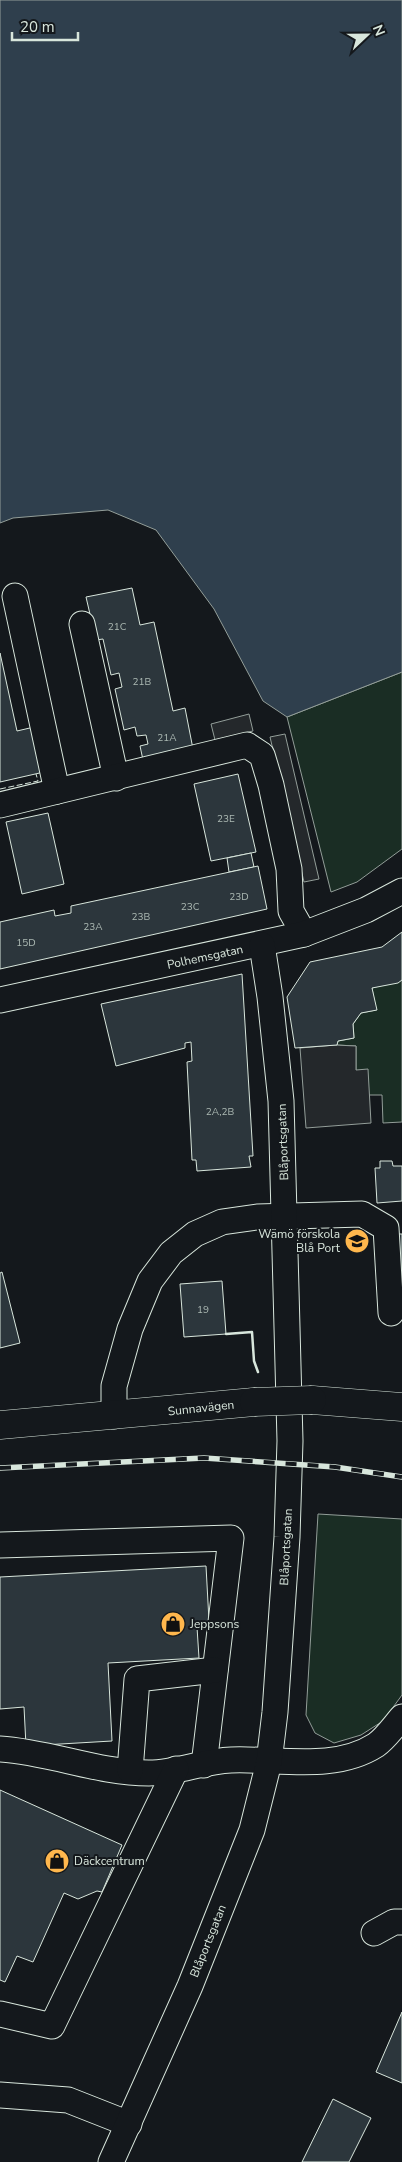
<svg xmlns="http://www.w3.org/2000/svg" width="402" height="2162" font-family="'Nunito Sans',sans-serif">
<style>
.green{fill:#1a2d24;stroke:#939e99}
.parking{fill:#24282b;stroke:#939e99}
.water{fill:#2f3f4d;stroke:#939e99}
.building{fill:#2c363c;stroke:#d8e6dc}
.lines{fill:none;stroke-linecap:round;stroke-linejoin:round}
.minor-casing{stroke:#d8e6dc;stroke-width:27}
.major-casing{stroke:#d8e6dc;stroke-width:29}
.minor{stroke:#14181c;stroke-width:25}
.major{stroke:#14181c;stroke-width:28}
.rail-casing{stroke:#d8e6dc;stroke-width:5.5}
.rail{stroke:#14181c;stroke-width:4;stroke-dasharray:11;stroke-linecap:butt}
.major-bridge-casing{stroke:#d8e6dc;stroke-width:29;stroke-linecap:butt}
.major-bridge{stroke:#14181c;stroke-width:28}
.fence{stroke:#d8e6dc;stroke-width:1;stroke-dasharray:6 2.5;stroke-linecap:butt}
.wall{stroke:#d8e6dc;stroke-width:2.5}
.labels{text-anchor:middle;stroke-width:4;stroke-linejoin:round;paint-order:stroke}
.number-label{font-size:10px;fill:#adbab4}
.street-label{font-size:12px;fill:#d8e6dc;stroke:#14181c}
.poi-label{font-size:12px;fill:#d8e6dc;stroke:#14181c;text-anchor:start}
</style>
<rect width="100%" height="100%" fill="#14181c"/>
<g class="green">
<polygon points="402,672 402,849 357,882 331,892 287,717"/>
<polygon points="402,980 402,1122 383,1123 382,1095 369,1095 356,1070 356,1046 337,1045 338,1041 354,1038 353,1024 361,1013 376,1010 372,988"/>
<polygon points="318,1514 402,1519 402,1695 383,1721 361,1735 334,1743 315,1733 306,1715"/>
</g>
<g class="parking">
<polygon points="249,714 253,731 215,740 211,724"/>
<polygon points="285,734 319,879 304,882 270,737"/>
<polygon points="335,1045 356,1046 356,1070 368,1069 371,1123 306,1128 300,1048"/>
</g>
<polygon class="water" points="0,0 402,0 402,672 287,717 263,701 214,609 156,530 108,510 13,518 0,523"/>
<g class="building">
<polygon points="132,588 140,625 154,622 173,711 185,708 193,749 143,760 140,746 148,744 146,735 137,736 135,727 124,730 115,689 122,687 119,673 111,675 103,639 96,640 86,597"/>
<polygon points="0,653 17,731 34,727 44,772 0,782"/>
<polygon points="238,774 256,852 211,861 194,784"/>
<polygon points="48,813 64,884 22,894 6,822"/>
<polygon points="251,853 254,867 229,872 227,858"/>
<polygon points="258,866 267,909 0,969 0,922 54,910 55,916 71,913 71,906"/>
<polygon points="402,932 402,980 398,983 372,988 377,1010 361,1013 353,1024 354,1038 338,1041 337,1045 295,1048 287,997 310,962 382,947"/>
<polygon points="242,974 253,1156 249,1156 251,1167 197,1171 196,1160 192,1160 187,1062 192,1061 191,1042 185,1043 185,1048 116,1066 101,1004"/>
<polygon points="380,1161 392,1161 393,1166 402,1166 402,1201 377,1203 375,1168 380,1168"/>
<polygon points="394,1234 402,1234 402,1274 397,1274"/>
<polygon points="2,1272 20,1343 0,1348 0,1273"/>
<polygon points="222,1281 226,1334 184,1337 180,1284"/>
<polygon points="206,1566 209,1621 197,1627 199,1658 108,1663 112,1741 26,1746 24,1707 0,1709 0,1577"/>
<polygon points="0,1790 122,1845 102,1892 97,1891 78,1899 64,1893 33,1962 17,1956 5,1982 0,1980"/>
<polygon points="402,2012 402,2083 376,2072"/>
<polygon points="333,2099 371,2118 349,2162 302,2162"/>
</g>
<g class="lines">
<defs>
<g id="minor">
<polyline points="15,596 57,791"/>
<polyline points="82,624 116,778"/>
<polyline points="0,805 247,745 262,755 271,785 289,869 291,911 304,934"/>
<polyline points="0,1000 304,934 366,910 402,891"/>
<polyline points="114,1416 114,1386 130,1329 150,1281 171,1253 195,1234 222,1222 257,1217 362,1214 386,1228 391,1313"/>
<polyline points="0,1545 231,1538 204,1765"/>
<path d="M 0,1749 C 50,1752 98,1773 149,1773 C 177,1773 204,1761 231,1760 C 278,1758 334,1772 376,1745 C 386,1738 394,1726 402,1717"/>
<polyline points="130,1771 137,1679 215,1670"/>
<polyline points="374,1933 394,1922 402,1922"/>
<polyline points="0,2014 52,2026 176,1769"/>
<polyline points="0,2095 68,2100 129,2124"/>
<polyline points="111,2162 190,1986 252,1830 269,1762 275,1712 287,1537 290,1441 281,1101 270,997 262,945"/>
</g>
<g id="major">
<polyline points="312,1400 402,1407"/>
<polyline points="0,1425 254,1402"/>
</g>
</defs>
<use href="#minor" class="minor-casing"/>
<use href="#major" class="major-casing"/>
<use href="#minor" class="minor"/>
<use href="#major" class="major"/>
<defs>
<polyline id="rail" points="0,1468 204,1458 335,1467 402,1477"/>
</defs>
<use href="#rail" class="rail-casing"/>
<use href="#rail" class="rail"/>
<defs>
<polyline id="major-bridge" points="254,1402 312,1400"/>
</defs>
<use href="#major-bridge" class="major-bridge-casing"/>
<use href="#major-bridge" class="major-bridge"/>
<polyline class="fence" points="0,789 38,781 36,774"/>
<polyline class="wall" points="226,1334 252,1332 254,1361 258,1372"/>
</g>
<defs>
<symbol id="school-disc" viewBox="-11 -11 22 22"><circle r="9.5" fill="#ffb74d" stroke="#14181c"/><path d="M0-5L7-2L0 1L-7-2ZM-4 1L0 2.5L4 1V4Q0 6-4 4Z" fill="#111"/></symbol>
<symbol id="shop-disc" viewBox="-11 -11 22 22"><circle r="9.5" fill="#ffb74d" stroke="#14181c"/><path d="M-5-2.5h2.3a2.7 3.5 0 0 1 5.4 0H5L5.5 6h-11ZM-1.5-2.5h3a1.5 2.3 0 0 0-3 0Z" fill="#111"/></symbol>
</defs>
<g fill-rule="evenodd">
<use href="#school-disc" x="343" y="1227" width="28" height="28"/>
<use href="#shop-disc" x="159" y="1610" width="28" height="28"/>
<use href="#shop-disc" x="43" y="1847" width="28" height="28"/>
</g>
<g class="labels">
<g class="number-label">
<text x="117" y="630">21C</text>
<text x="142" y="685">21B</text>
<text x="167" y="741">21A</text>
<text x="226" y="822">23E</text>
<text x="239" y="900">23D</text>
<text x="190" y="910">23C</text>
<text x="141" y="920">23B</text>
<text x="93" y="930">23A</text>
<text x="26" y="946">15D</text>
<text x="220" y="1115">2A,2B</text>
<text x="203" y="1313">19</text>
</g>
<g class="street-label">
<text transform="translate(205 957) rotate(-12)" y="4">Polhemsgatan</text>
<text transform="translate(283 1142) rotate(-92)" y="4">Blåportsgatan</text>
<text transform="translate(201 1408) rotate(-6)" y="4">Sunnavägen</text>
<text transform="translate(286 1547) rotate(-87)" y="4">Blåportsgatan</text>
<text transform="translate(208 1941) rotate(-68)" y="4">Blåportsgatan</text>
</g>
<g class="poi-label">
<text x="340" y="1238" text-anchor="end">Wämö förskola<tspan x="340" dy="14">Blå Port</tspan></text>
<text x="190" y="1628">Jeppsons</text>
<text x="74" y="1865">Däckcentrum</text>
</g>
</g>
<g transform="translate(367 35) rotate(68)" stroke="#14181c" stroke-width="4" paint-order="stroke">
<path d="M0-4L9 19L0 12L-9 19Z" fill="#d8e6dc"/>
<text y="-8" font-size="14" font-weight="bold" text-anchor="middle" fill="#d8e6dc">N</text>
</g>
<path d="M12 32v8h66v-8" fill="none" stroke="#d8e6dc" stroke-width="2.5"/>
<text x="20" y="32" font-size="15" fill="#d8e6dc" stroke="#14181c" stroke-width="4" paint-order="stroke">20 m</text>
</svg>
